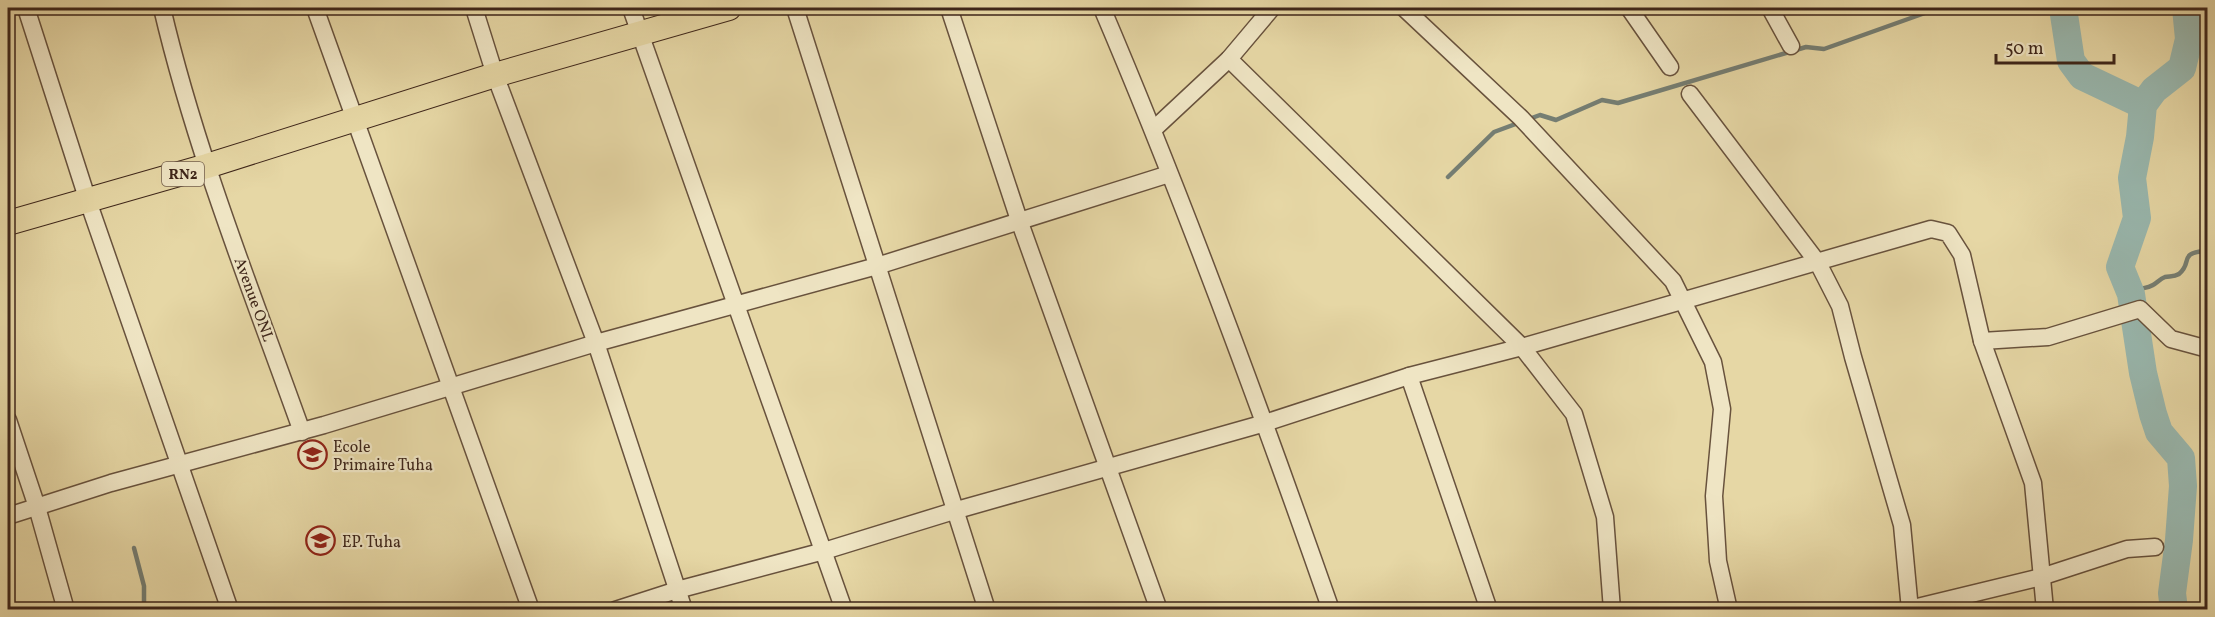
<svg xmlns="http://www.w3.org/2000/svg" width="2215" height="617" font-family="Vollkorn,serif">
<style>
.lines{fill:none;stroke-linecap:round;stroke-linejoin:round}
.stream{stroke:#757e73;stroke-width:4.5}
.river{stroke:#99b8af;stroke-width:28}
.minor-casing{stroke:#68523d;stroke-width:19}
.highway-casing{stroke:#3e261a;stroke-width:26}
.minor{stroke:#efe5c4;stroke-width:16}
.highway{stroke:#e6d7a5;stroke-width:24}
.labels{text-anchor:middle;stroke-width:4.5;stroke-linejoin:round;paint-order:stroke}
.shield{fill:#efe5c4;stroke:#735f4d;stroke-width:1.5}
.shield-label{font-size:15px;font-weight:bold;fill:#3e261a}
.street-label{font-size:16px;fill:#3e261a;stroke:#efe5c4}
.poi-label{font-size:16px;fill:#3e261a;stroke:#efe5c4;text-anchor:start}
</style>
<rect width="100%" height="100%" fill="#e6d7a5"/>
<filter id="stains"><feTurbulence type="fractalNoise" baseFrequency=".00333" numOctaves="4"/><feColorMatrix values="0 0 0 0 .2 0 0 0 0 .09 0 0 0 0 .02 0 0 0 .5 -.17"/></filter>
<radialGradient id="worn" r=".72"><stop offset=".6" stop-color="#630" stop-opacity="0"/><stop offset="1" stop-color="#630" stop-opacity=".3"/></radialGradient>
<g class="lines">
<g class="stream">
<polyline points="1448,177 1494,132 1540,115 1556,120 1602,100 1618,103 1806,47 1824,49 1939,8"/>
<path d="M 2131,294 C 2141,286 2144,290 2153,285 C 2157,283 2160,279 2165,277 C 2170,276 2174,277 2179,274 C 2193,263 2178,253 2205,251 L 2208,248"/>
<polyline points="134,548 144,586 144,610"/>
</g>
<g class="river">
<polyline points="2063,8 2071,61 2082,76 2143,105"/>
<polyline points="2174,610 2172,593 2179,540 2183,486 2181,458 2159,432 2153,414 2143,373 2131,294 2120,267 2137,218 2132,178 2140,137 2143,105 2154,90 2182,68 2189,39 2186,8"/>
</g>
<defs>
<g id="minor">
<polyline points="26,8 88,201 230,610"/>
<path d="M 162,8 C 196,153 252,292 302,432"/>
<polyline points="315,8 531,610"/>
<polyline points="474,8 495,75 596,343 684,610"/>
<polyline points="631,8 844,610"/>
<polyline points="795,8 987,610"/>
<polyline points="949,8 1019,220 1159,610"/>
<path d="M 1102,8 C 1186,205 1260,407 1331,610"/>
<polyline points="1404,8 1521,118 1673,281 1713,362 1722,409 1714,496 1718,561 1729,610"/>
<polyline points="1629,8 1670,67"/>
<polyline points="1770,8 1791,46"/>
<polyline points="1229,59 1522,347 1574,414 1605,517 1612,610"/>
<polyline points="1690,94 1818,263 1840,306 1853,357 1902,525 1910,610"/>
<polyline points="1154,129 1229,59 1272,8"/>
<polyline points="1982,341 2048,337 2140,309 2171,339 2208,349"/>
<polyline points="1409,376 1489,610"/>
<polyline points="8,420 37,507 66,610"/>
<polyline points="8,516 111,483 324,425 596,343 877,266 1169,174"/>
<polyline points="615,610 677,590 824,551 957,510 1265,423 1409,376 1522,347 1931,229 1948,233 1962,255 1982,341 2033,483 2045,610"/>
<polyline points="1905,610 2041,577 2127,549 2155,547"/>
</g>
<polyline id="highway" points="8,223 207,166 495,75 729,8"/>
</defs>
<use href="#minor" class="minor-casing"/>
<use href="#highway" class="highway-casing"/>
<use href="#minor" class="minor"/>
<use href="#highway" class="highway"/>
</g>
<defs>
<symbol id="school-ring" viewBox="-11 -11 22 22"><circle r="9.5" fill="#efe5c4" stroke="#8f2418" stroke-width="1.5"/><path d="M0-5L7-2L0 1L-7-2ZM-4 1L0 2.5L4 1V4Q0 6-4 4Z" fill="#8f2418"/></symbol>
</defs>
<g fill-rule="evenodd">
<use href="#school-ring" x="296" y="438" width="33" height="33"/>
<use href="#school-ring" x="304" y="524" width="33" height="33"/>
</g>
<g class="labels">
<rect class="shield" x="162" y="162" width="42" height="24" rx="4.5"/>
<g class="shield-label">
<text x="183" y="179">RN2</text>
</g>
<g class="street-label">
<text transform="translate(255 299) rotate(70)" y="6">Avenue ONL</text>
</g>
<g class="poi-label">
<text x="333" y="452">Ecole<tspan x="333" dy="18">Primaire Tuha</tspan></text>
<text x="342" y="547">EP. Tuha</text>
</g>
</g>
<rect width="2215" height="617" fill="none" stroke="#e6d7a5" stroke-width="30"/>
<rect x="9" y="9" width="2197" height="599" fill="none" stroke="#3e261a" stroke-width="3"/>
<rect x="15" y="15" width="2185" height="587" fill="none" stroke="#3e261a" stroke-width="1.5"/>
<path d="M1996 54v9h118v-9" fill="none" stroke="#3e261a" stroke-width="3"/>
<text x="2005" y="54" font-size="18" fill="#3e261a" stroke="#efe5c4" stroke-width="4.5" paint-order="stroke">50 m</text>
<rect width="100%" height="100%" filter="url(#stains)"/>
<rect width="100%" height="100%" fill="url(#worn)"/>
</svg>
